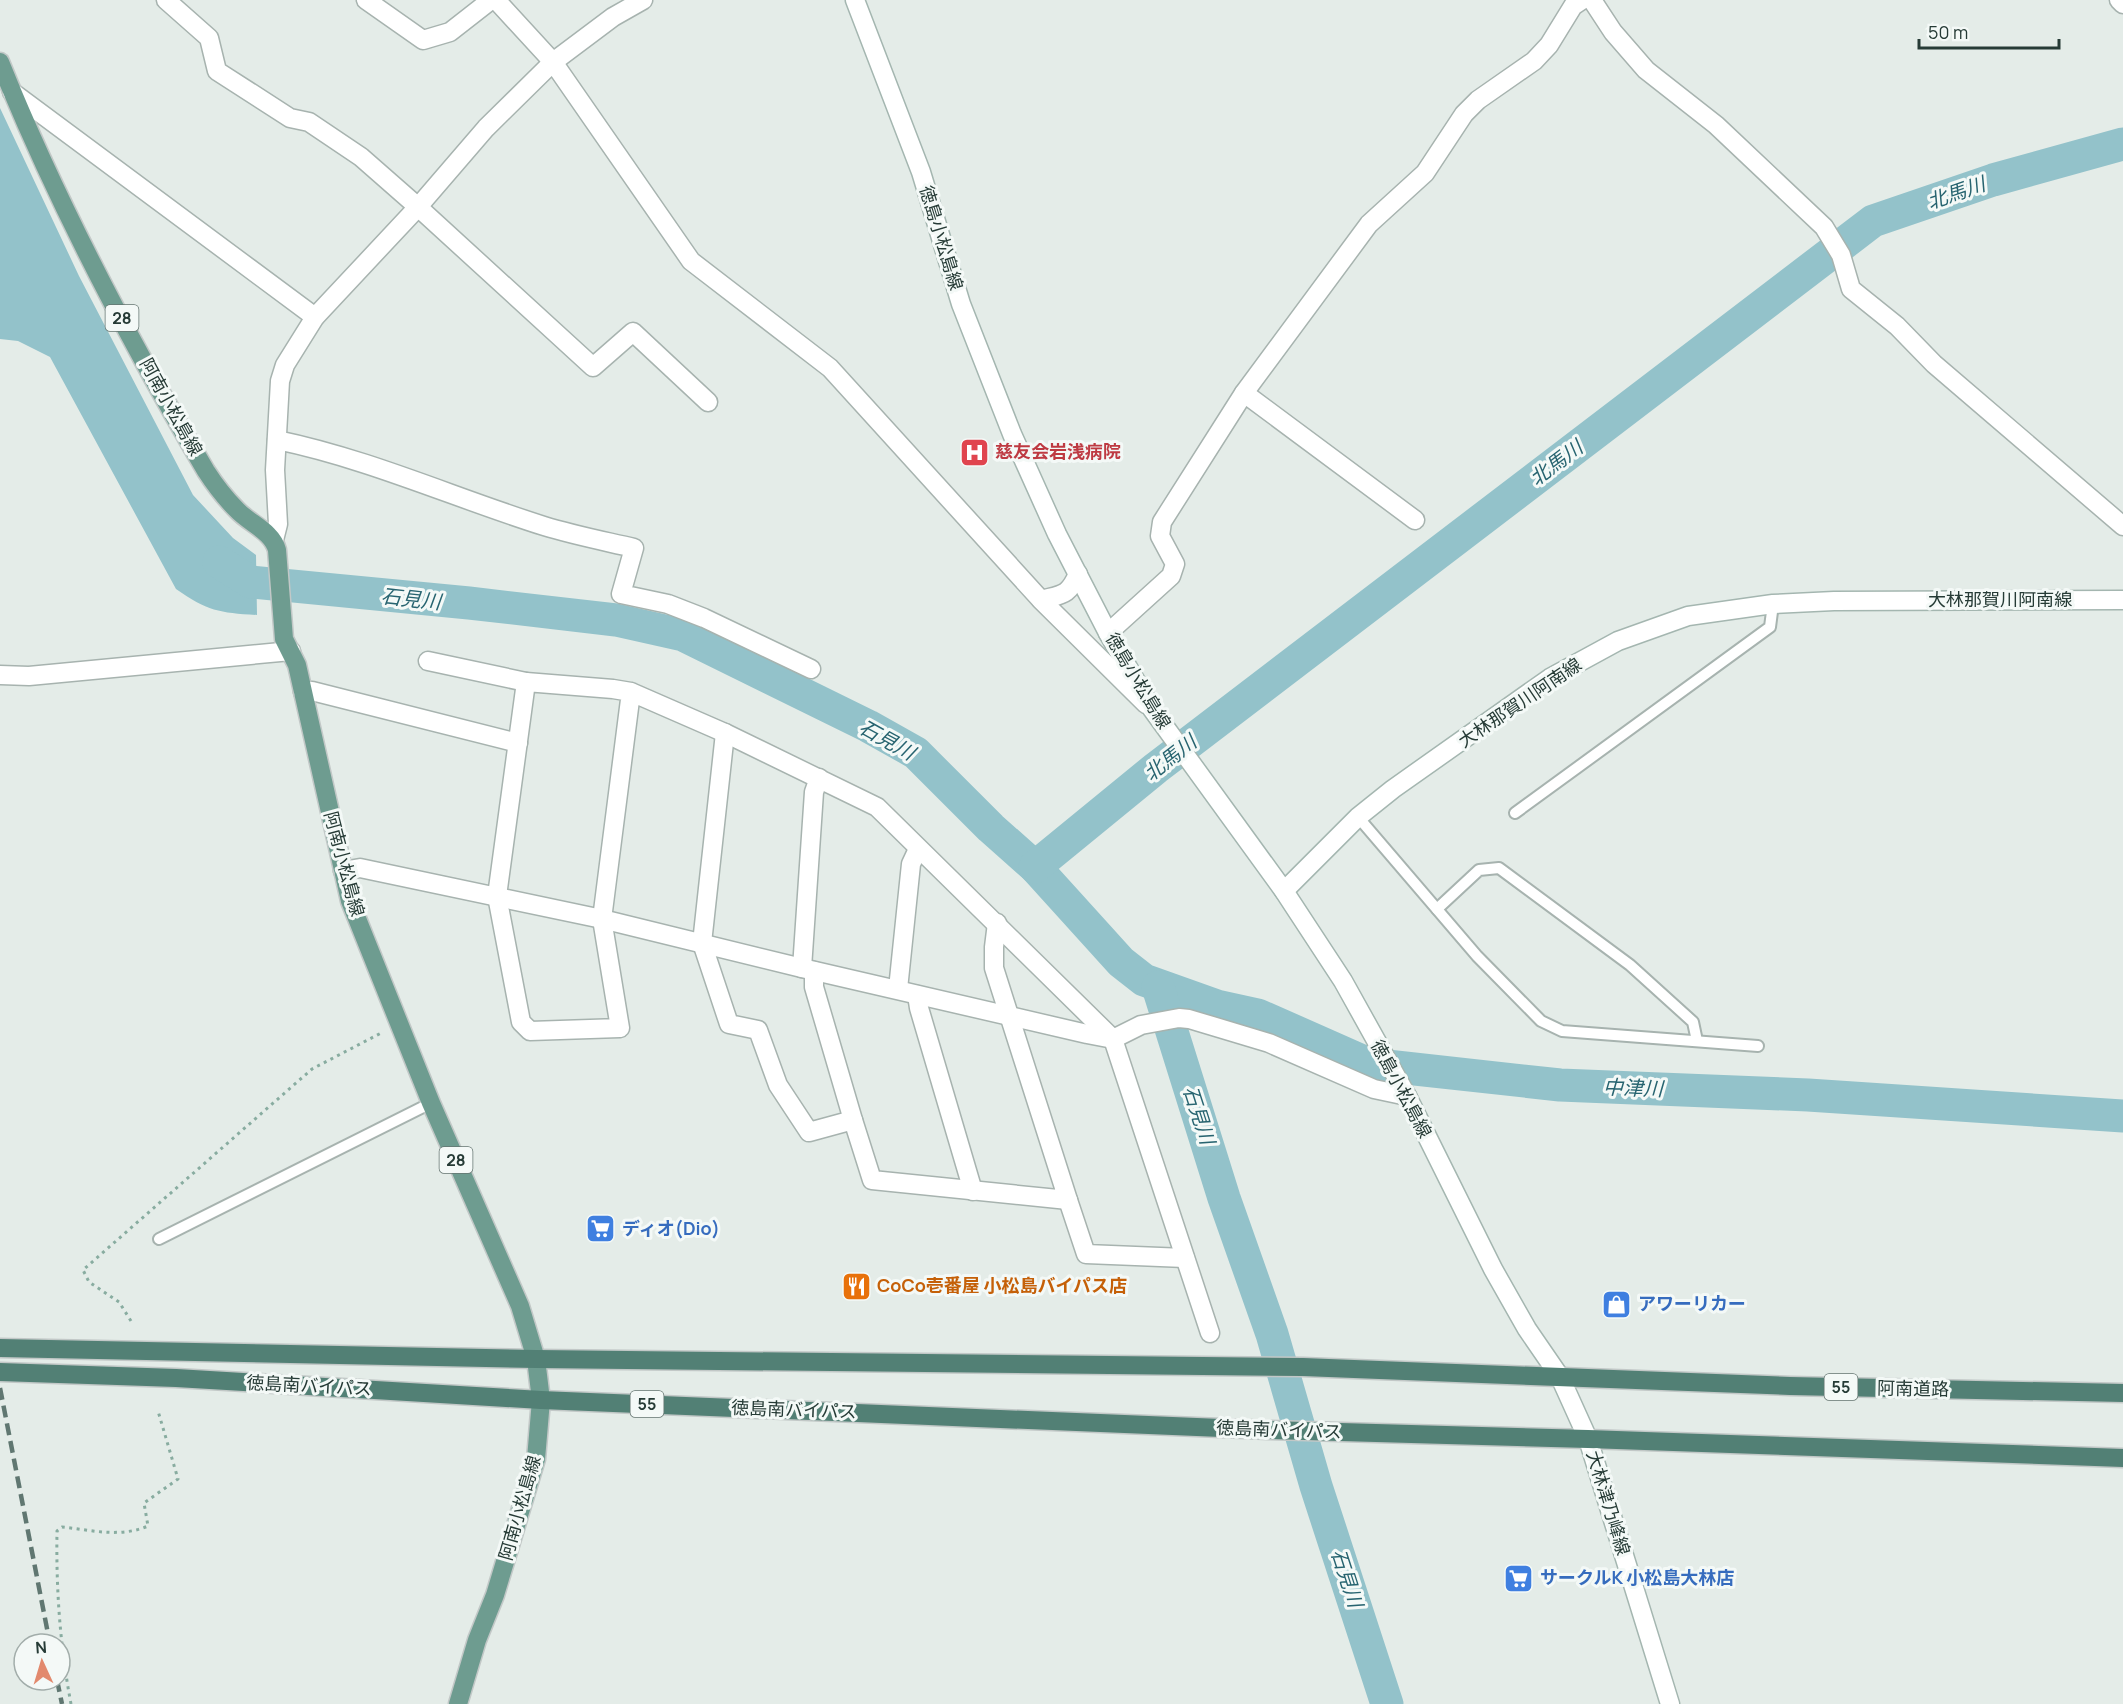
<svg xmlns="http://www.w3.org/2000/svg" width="2123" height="1704" font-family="Manrope,'Noto Sans JP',sans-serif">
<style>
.water{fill:#93c2ca}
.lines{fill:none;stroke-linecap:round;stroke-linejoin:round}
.river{stroke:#93c2ca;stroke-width:33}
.service-casing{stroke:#a7b3af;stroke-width:14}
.minor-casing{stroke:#a7b3af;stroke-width:21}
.secondary-casing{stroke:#a4b6b0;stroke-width:21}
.primary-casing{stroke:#c2c8c7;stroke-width:21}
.trunk-casing{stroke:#c2c8c7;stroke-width:21}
.path{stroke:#88aca0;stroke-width:3;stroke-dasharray:3 4.5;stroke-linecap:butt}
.service{stroke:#fff;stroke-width:10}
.minor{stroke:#fff;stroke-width:18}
.secondary{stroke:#fff;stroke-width:18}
.primary{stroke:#6e9c90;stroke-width:18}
.trunk{stroke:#528075;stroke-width:18}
.rail{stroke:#607771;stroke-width:4.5;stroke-dasharray:12 6;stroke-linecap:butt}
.labels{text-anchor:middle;stroke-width:6;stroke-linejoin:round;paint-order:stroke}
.shield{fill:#f4f9f7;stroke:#647470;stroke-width:1.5}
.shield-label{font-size:16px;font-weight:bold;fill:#263b36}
.street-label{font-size:18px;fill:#263b36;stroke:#f4f9f7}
.health-label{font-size:18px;font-weight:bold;fill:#be3a42;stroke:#f4f9f7;text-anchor:start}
.shop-label{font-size:18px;font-weight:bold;fill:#366cbe;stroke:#f4f9f7;text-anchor:start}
.food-label{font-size:18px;font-weight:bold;fill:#c56008;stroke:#f4f9f7;text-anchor:start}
.water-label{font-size:20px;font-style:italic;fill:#276470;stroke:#f4f9f7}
</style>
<rect width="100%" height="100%" fill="#e4ece8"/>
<path class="water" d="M 0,108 L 79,276 L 193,495 L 233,538 L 256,555 L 257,615 C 220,613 207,611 176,589 L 50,357 L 18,341 L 0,339 Z"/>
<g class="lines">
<g class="river">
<polyline points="219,562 251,582 469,603 616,620 683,635 868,726 916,753 991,828 1035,867 1121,962 1144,980 1217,1006 1258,1015 1369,1064 1560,1085 1808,1095 2123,1116"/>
<polyline points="1035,867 1156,768 1873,221 1993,180 2123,144"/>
<polyline points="1158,987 1224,1198 1272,1334 1316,1486 1387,1704"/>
</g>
<defs>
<g id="service">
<polyline points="1515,813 1770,627 1773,604"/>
<polyline points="1358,817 1477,956 1541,1021 1562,1031 1758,1046"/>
<polyline points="1437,909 1479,870 1499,868 1630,965 1693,1022 1697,1041"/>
<polyline points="159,1239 431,1103"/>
</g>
<g id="minor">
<polyline points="166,0 209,38 217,71 290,118 309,122 361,157 418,207 593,367 633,332 708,402"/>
<polyline points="366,0 423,40 450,32 491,0"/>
<polyline points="496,0 553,62 691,261 830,368 1041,600 1146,704"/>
<polyline points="1592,0 1613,32 1646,70 1716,125 1824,227 1841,255 1851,289 1897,326 1934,364 2123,526"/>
<polyline points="2119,0 2123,4"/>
<polyline points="12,92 315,317"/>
<polyline points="1244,393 1415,520"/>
<path d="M 277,440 C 369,459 455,498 544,526 C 573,535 604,541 634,548 L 621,594 L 668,604 L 704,618 L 811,669"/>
<polyline points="274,540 278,524 275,470 280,381 285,365 315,317 418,207 486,128 553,62 613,17 643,0"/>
<path d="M 1041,600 C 1063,594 1068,596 1078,574"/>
<polyline points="1108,633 1171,576 1175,564 1160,536 1162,522 1244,393 1369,224 1425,173 1464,114 1478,100 1534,61 1549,45 1573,6 1582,0"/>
<polyline points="428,661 526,682"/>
<polyline points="0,675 29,676 291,651"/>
<polyline points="303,692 312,691 518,743"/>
<polyline points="631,692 602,919 620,1028 530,1031 521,1022 497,896 526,682 613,689 631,692 725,733 877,807 1113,1039 1210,1333"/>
<polyline points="725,733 702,943 729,1024 758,1030 778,1085 809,1132 853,1120 814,987 814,971"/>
<polyline points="343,871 360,868 602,919 802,968 1087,1034 1113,1039 1141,1025 1179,1018 1189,1019 1269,1043 1374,1089 1407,1096"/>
<polyline points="802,968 814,792 819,778"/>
<polyline points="898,989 911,864 918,849"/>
<polyline points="917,995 919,1008 973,1191"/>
<polyline points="853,1120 872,1180 1068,1200 994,968 994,947 997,923"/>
<polyline points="1068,1200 1086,1254 1185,1258"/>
</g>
<g id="secondary">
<polyline points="855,0 921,172 961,304 1012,434 1057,534 1108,633 1152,709 1284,891 1343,981 1407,1096 1493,1269 1527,1329 1560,1377 1588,1439 1670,1704"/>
<polyline points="1284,891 1358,817 1393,789 1550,678 1618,641 1688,616 1773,604 1834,601 2123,600"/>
</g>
<path id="primary" d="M 0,62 C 57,203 129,340 206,471 C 215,485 225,498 237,510 C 250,524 272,531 277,550 L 284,639 L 297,665 L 350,901 L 431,1103 L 520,1306 L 536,1359 L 541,1400 L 536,1459 L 495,1595 L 477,1640 L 458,1704"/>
<g id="trunk">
<polyline points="0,1348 536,1359 1303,1367 1790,1386 2123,1393"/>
<polyline points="0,1372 176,1378 541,1400 1269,1430 1588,1439 2123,1458"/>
</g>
</defs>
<use href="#service" class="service-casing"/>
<use href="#minor" class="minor-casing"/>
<use href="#secondary" class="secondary-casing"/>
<use href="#primary" class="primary-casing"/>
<use href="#trunk" class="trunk-casing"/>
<g class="path">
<polyline points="131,1321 119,1302 89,1282 83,1270 312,1069 383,1032"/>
<path d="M 71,1704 C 60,1646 56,1589 57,1531 L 62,1527 C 91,1530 120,1538 148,1526 L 144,1503 L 178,1479 L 158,1411"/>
</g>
<use href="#service" class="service"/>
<use href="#minor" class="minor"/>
<use href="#secondary" class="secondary"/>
<use href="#primary" class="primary"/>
<use href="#trunk" class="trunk"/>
<g class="rail">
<polyline points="0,1388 50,1644"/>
<polyline points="57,1680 62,1704"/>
</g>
</g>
<defs>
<symbol id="hospital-square" viewBox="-11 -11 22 22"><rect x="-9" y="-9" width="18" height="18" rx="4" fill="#e0444e" stroke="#f4f9f7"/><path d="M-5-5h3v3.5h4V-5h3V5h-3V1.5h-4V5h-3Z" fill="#fff"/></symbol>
<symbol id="supermarket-square" viewBox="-11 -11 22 22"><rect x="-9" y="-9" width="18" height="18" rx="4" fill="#3f7fe0" stroke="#f4f9f7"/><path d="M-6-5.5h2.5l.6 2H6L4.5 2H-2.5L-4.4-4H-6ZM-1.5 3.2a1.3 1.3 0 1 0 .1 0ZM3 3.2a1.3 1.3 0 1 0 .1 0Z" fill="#fff"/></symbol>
<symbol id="restaurant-square" viewBox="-11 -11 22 22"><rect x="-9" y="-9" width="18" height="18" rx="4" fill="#e8710a" stroke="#f4f9f7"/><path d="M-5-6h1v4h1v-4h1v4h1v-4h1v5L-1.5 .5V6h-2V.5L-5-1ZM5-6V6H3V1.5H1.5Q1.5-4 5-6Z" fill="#fff"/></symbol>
<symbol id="shop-square" viewBox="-11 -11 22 22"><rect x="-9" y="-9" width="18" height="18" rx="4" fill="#3f7fe0" stroke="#f4f9f7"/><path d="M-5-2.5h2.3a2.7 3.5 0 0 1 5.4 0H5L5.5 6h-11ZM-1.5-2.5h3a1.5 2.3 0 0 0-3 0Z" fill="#fff"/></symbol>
</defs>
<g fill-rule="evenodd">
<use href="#hospital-square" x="958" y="436" width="33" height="33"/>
<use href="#supermarket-square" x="584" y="1212" width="33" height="33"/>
<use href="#restaurant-square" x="840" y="1270" width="33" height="33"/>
<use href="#shop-square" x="1600" y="1288" width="33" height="33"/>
<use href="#supermarket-square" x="1502" y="1562" width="33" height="33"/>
</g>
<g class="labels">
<g class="shield">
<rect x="105.5" y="305" width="33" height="26" rx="4.5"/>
<rect x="439.5" y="1147" width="33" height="26" rx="4.5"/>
<rect x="1824.5" y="1374" width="33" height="26" rx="4.5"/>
<rect x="630.5" y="1391" width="33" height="26" rx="4.5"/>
</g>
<g class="shield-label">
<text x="122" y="324">28</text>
<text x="456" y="1166">28</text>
<text x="1841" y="1393">55</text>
<text x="647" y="1410">55</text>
</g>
<g class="street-label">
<text transform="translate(941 238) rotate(73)" y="6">徳島小松島線</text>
<text transform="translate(171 407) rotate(61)" y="6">阿南小松島線</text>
<text x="2000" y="606">大林那賀川阿南線</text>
<text transform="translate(1138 681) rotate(59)" y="6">徳島小松島線</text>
<text transform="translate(1520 703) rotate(-34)" y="6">大林那賀川阿南線</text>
<text transform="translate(344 864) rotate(75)" y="6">阿南小松島線</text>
<text transform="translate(1401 1089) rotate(62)" y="6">徳島小松島線</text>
<text transform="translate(309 1386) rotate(3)" y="6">徳島南バイパス</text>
<text transform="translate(1913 1389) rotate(1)" y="6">阿南道路</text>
<text transform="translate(794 1410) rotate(2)" y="6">徳島南バイパス</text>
<text transform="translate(1279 1430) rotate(2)" y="6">徳島南バイパス</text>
<text transform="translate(1608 1503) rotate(73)" y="6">大林津乃峰線</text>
<text transform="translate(520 1508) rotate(-74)" y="6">阿南小松島線</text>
</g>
<g class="health-label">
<text x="995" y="458">慈友会岩浅病院</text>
</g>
<g class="shop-label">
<text x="622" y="1235">ディオ(Dio)</text>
<text x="1638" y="1310">アワーリカー</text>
<text x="1540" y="1584">サークルK 小松島大林店</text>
</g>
<g class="food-label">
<text x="877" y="1292">CoCo壱番屋 小松島バイパス店</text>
</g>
<g class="water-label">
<text transform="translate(1956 193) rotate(-19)" y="7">北馬川</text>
<text transform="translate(1556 463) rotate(-37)" y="7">北馬川</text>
<text transform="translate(411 599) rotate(6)" y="7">石見川</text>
<text transform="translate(887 740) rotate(29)" y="7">石見川</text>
<text transform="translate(1170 758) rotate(-38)" y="7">北馬川</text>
<text transform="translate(1633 1088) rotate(2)" y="7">中津川</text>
<text transform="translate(1199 1115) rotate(72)" y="7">石見川</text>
<text transform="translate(1347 1578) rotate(72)" y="7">石見川</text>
</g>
</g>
<g transform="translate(42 1662) rotate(356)"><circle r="28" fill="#f4f9f7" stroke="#a2adaa" stroke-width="1.5"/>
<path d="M0-4.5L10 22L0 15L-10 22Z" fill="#e2896d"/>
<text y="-9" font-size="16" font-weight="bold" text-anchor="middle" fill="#263b36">N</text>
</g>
<path d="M1919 39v9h140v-9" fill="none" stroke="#263b36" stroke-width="3"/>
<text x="1928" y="39" font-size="18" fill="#263b36" stroke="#f4f9f7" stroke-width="4.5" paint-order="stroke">50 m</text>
</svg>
